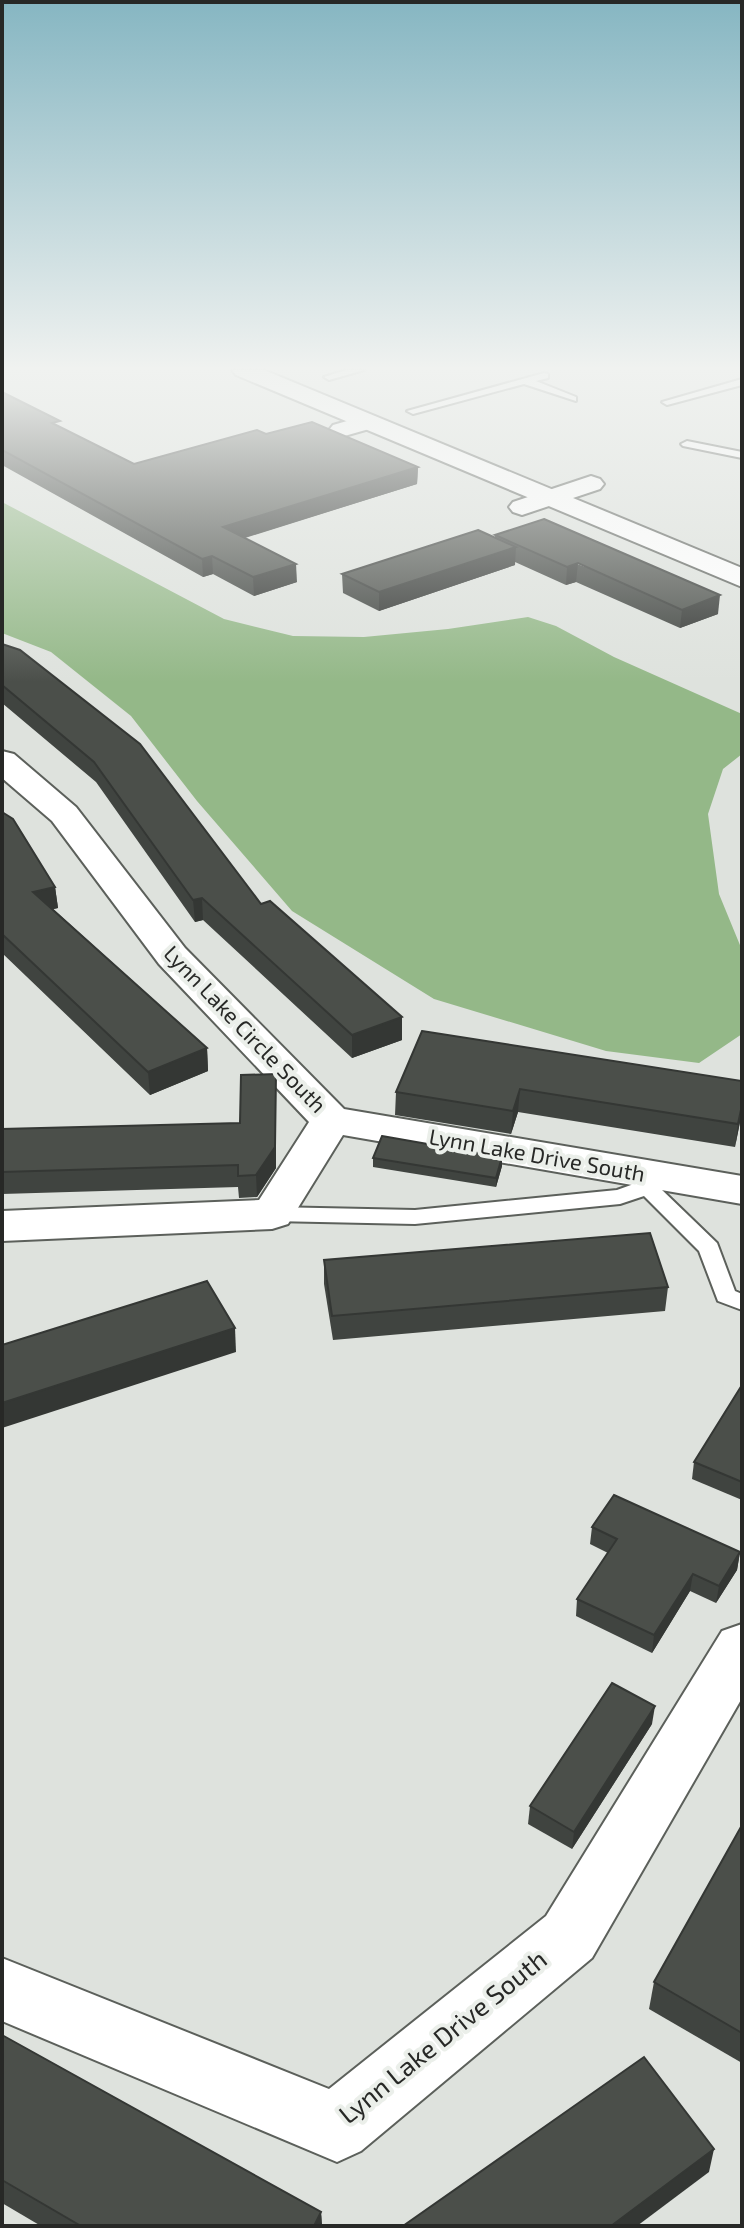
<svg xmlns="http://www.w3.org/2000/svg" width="744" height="2228" font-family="'Exo 2',sans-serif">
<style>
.water{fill:#94b888}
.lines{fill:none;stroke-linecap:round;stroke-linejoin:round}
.service-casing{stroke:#5c605b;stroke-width:4}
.minor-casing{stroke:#5c605b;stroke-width:4}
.secondary-casing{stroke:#5c605b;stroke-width:4}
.service{fill:#fff;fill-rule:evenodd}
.minor{fill:#fff;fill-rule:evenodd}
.secondary{fill:#fff;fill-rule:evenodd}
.wall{fill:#404440}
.shaded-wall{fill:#343734}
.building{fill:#4b4f4a;stroke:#343734;stroke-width:2}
.labels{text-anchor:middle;stroke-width:8;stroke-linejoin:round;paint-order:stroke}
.street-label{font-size:22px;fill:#272826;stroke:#ebefea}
.near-street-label{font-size:26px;fill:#272826;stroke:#ebefea}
</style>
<rect width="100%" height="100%" fill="#dee2dd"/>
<polygon class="water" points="2,502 224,619 293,636 364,637 448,629 528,617 556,626 614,657 742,714 742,754 723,769 708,814 719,894 742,950 742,1034 699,1063 606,1051 434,999 292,911 197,801 131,716 51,652 2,633"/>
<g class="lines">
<defs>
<g id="service">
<polygon points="346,370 364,370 329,380 324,377"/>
<polygon points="544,373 548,374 548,378 536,381 576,397 576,401 524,384 413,414 407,411"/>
<polygon points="742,379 742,385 667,405 662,402"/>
<polygon points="687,441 742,452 742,458 683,446 681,444"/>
<polygon points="670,1171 680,1178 677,1183 661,1189 717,1243 735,1291 742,1294 742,1310 718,1301 699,1251 644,1196 620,1204 415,1224 272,1221 264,1219 261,1214 264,1209 272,1207 415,1210 617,1190"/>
</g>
<g id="minor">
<polygon points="368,415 376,417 380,422 376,427 341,437 333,435 329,430 333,425"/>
<polygon points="591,476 600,479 604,484 600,489 522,515 513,512 509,507 513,502"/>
<polygon points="2,751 14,754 76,807 185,948 344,1109 742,1176 742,1204 343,1135 288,1224 272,1229 2,1241 2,1211 259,1200 309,1122 159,964 52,821 2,778"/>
<polygon points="742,1624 742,1698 592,1958 361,2151 337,2162 2,2021 2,1958 329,2089 546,1916 722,1631"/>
</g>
<polygon id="secondary" points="232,370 264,370 742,568 742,587 236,375"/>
</defs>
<use href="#service" class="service-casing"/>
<use href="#minor" class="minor-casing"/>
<use href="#secondary" class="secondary-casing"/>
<use href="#service" class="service"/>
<use href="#minor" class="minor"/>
<use href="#secondary" class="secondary"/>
</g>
<g class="wall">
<polygon points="2,392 61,428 134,464 266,434 418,467 417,484 245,538 297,582 254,596 213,574 203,577 2,465"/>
<polygon points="495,535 718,614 680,628 576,582 566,585 515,562 515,565 379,611 343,593 342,574 495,537"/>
<polygon points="2,644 261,904 402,1040 352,1058 203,920 195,922 96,782 2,703"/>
<polygon points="2,812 55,887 58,908 53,909 207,1048 208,1071 150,1095 2,953"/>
<polygon points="742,1081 742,1112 735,1147 518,1112 511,1134 395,1115 396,1092"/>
<polygon points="276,1095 276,1168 257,1197 239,1198 238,1187 2,1194 2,1129 240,1123"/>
<polygon points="502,1157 502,1166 496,1187 373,1167 373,1158"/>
<polygon points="324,1260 668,1287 665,1311 333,1340 324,1284"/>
<polygon points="742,1385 742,1500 692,1479 694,1462"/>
<polygon points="592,1527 740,1552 737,1570 716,1603 690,1591 652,1653 576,1616 577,1599 608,1553 590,1544"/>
<polygon points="652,1724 572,1849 528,1824 530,1806"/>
<polygon points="742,1825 742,2063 649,2009 654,1982"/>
<polygon points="2,2035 321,2212 322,2226 41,2226 2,2203"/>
</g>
<g class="shaded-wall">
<polygon points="418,467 417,484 224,544 223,527"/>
<polygon points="516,547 515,565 379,611 379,592"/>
<polygon points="212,556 213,574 203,577 202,559"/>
<polygon points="578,563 576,582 566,585 567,567"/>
<polygon points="296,564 297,582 254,596 253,577"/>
<polygon points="720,595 718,614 680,628 682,610"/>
<polygon points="55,887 58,908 36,913 33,892"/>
<polygon points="202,898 203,920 195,922 193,900"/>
<polygon points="402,1017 402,1040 352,1058 352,1035"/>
<polygon points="207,1048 208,1071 150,1095 148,1072"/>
<polygon points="276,1074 276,1168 257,1197 256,1175"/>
<polygon points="520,1089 518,1112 511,1134 513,1111"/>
<polygon points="742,1105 742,1112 735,1147 738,1124"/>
<polygon points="502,1157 502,1166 496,1187 496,1178"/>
<polygon points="235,1328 236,1352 2,1428 2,1403"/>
<polygon points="740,1552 737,1570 716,1603 719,1586"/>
<polygon points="693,1574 690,1591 652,1653 654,1635"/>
<polygon points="655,1706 652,1724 572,1849 574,1832"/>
<polygon points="714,2149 709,2172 637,2226 611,2226"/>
<polygon points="321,2212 322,2226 314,2226"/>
</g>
<g class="building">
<polygon points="2,392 60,421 52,423 134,464 257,430 266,434 312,422 418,467 223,527 296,564 253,577 212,556 202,559 2,450"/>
<polygon points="544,519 720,595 682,610 578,563 567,567 495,535"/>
<polygon points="478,530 516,547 379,592 342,574"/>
<polygon points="2,644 20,650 140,744 261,904 270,901 402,1017 352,1035 202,898 193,900 94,762 2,685"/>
<polygon points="2,812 13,819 55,887 33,892 207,1048 148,1072 2,934"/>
<polygon points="422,1031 742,1081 742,1105 738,1124 520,1089 513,1111 396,1092"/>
<polygon points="276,1074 275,1147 256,1175 238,1176 238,1165 2,1172 2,1129 240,1123 241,1075"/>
<polygon points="382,1136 502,1157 496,1178 373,1158"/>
<polygon points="650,1233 668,1287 332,1316 324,1260"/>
<polygon points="207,1281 235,1328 2,1403 2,1345"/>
<polygon points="742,1385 742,1482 694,1462"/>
<polygon points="614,1495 740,1552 719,1586 693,1574 654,1635 577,1599 617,1539 592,1527"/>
<polygon points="612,1683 655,1706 574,1832 530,1806"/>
<polygon points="742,1825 742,2033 654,1982"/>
<polygon points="2,2035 321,2212 314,2226 81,2226 2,2180"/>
<polygon points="644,2057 714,2149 611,2226 403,2226"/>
</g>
<linearGradient id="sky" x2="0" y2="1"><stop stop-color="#86b6c2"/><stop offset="0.54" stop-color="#f0f2f0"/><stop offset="1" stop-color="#f0f2f0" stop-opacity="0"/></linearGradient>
<rect width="744" height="682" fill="url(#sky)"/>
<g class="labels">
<g class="street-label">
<text transform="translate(245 1029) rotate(46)" y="8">Lynn Lake Circle South</text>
<text transform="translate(537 1155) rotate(10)" y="8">Lynn Lake Drive South</text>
</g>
<g class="near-street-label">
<text transform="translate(443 2037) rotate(-39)" y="9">Lynn Lake Drive South</text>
</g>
</g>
<rect width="744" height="2228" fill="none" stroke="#272826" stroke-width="8"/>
</svg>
